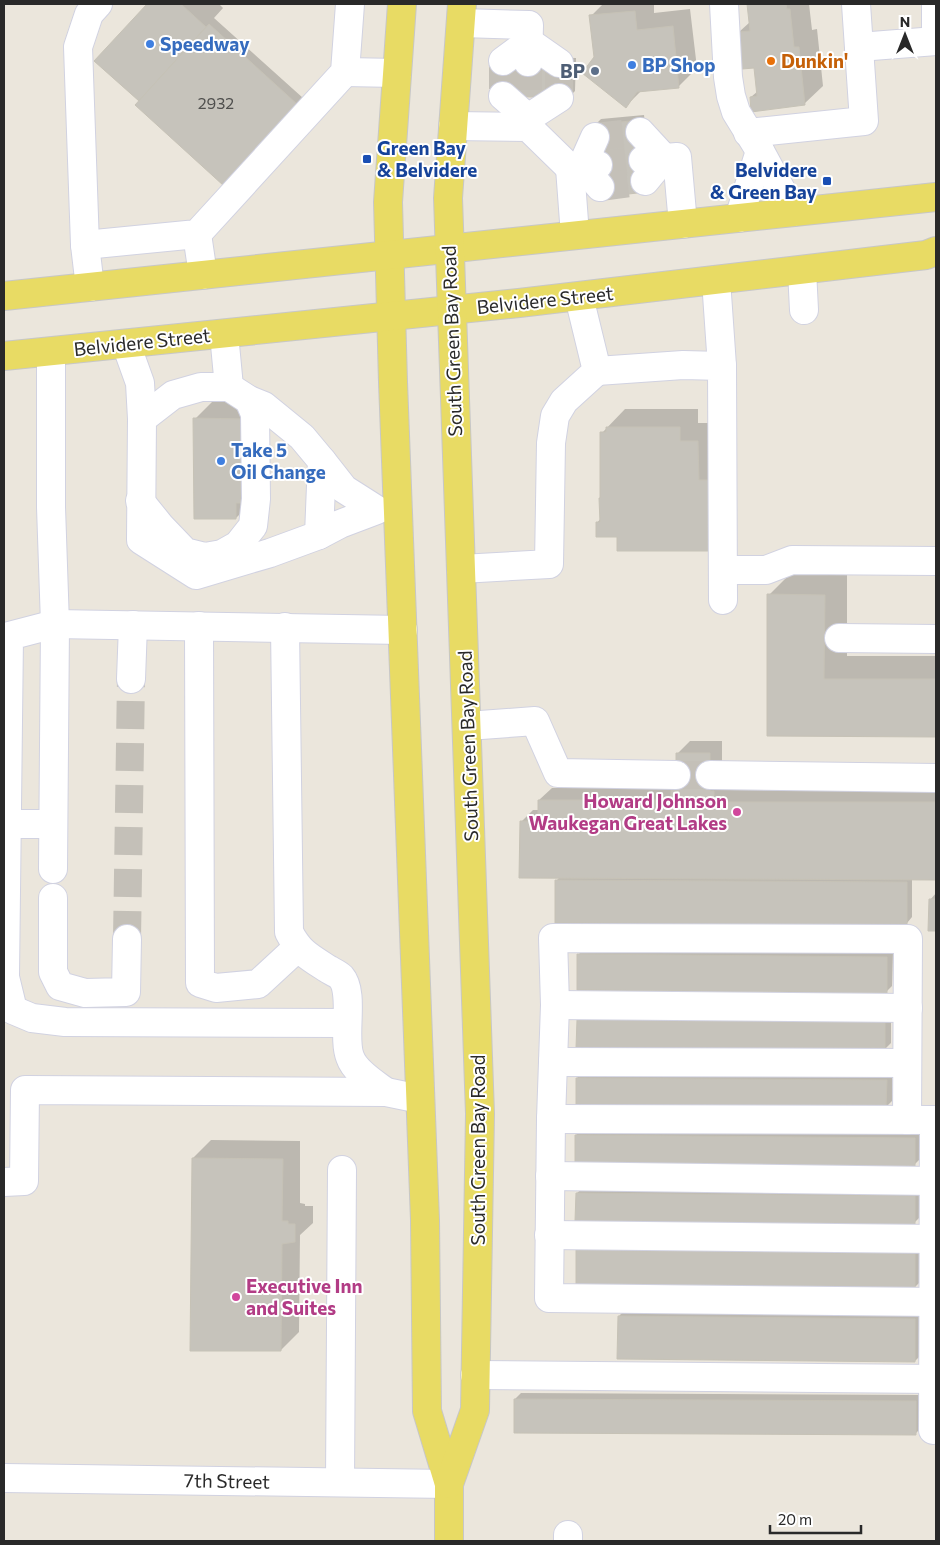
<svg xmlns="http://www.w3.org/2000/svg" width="940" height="1545" font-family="Commissioner,sans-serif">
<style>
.shadow{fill:#0003}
.building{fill:#c6c3bb;stroke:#c6c2b6}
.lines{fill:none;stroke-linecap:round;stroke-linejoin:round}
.minor-tunnel{stroke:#c4c0b8;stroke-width:28;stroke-dasharray:28 14;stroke-linecap:butt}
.minor-casing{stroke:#d1d2e1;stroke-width:30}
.major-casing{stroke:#c7c7c7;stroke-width:30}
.minor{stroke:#fff;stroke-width:28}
.major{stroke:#e8db64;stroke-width:28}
.shop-dot{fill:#3f7fe0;stroke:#fff;stroke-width:2}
.food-dot{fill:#e8710a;stroke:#fff;stroke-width:2}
.service-dot{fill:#5c6f8a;stroke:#fff;stroke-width:2}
.transit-dot{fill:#1a4fb4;stroke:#fff;stroke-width:2}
.hotel-dot{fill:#d1479c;stroke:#fff;stroke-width:2}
.labels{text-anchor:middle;stroke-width:4;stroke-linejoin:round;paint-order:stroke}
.number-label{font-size:16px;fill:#50504e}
.shop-label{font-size:19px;font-weight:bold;fill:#366cbe;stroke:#fff;text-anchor:start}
.food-label{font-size:19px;font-weight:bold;fill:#c56008;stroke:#fff;text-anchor:start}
.service-label{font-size:19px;font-weight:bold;fill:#4e5e75;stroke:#fff;text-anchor:end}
.transit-label{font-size:19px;font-weight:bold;fill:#164399;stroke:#fff;text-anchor:start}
.street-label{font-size:19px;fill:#292929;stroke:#fff}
.hotel-label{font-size:19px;font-weight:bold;fill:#b23c85;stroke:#fff;text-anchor:end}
</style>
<rect width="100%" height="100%" fill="#ebe6dc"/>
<g class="shadow">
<polygon points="149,4 219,4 223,8 214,18 303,98 224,184 140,101 96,61"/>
<polygon points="603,4 654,4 654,13 690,9 697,68 678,87 641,91 626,106 595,58 591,16"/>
<polygon points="748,4 809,4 812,30 817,29 823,86 804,104 751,97 758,91 756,67 739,32 750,22"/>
<polygon points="506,56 576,58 575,91 569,97"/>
<polygon points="644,115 652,185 595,125 601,119"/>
<polygon points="213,401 266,401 254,500 236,518 195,419"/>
<polygon points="625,409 698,409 698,423 716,423 726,532 708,550 618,536 597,523 601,518 600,498 602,496 602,433"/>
<polygon points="792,572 847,572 847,656 936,656 936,736 768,735 769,595"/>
<polygon points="690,741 722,741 722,779 726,779 726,790 936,791 936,879 912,878 912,917 907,923 556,881 560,877 521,822 533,810 539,810 539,800 552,788 675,788 677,754"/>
<polygon points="936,893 936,930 929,930 930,900"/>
<polygon points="584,949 893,952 892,986 886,992 578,955"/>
<polygon points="584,1014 891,1017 891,1043 885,1049 578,1020"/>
<polygon points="583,1072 892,1075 892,1101 886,1107 577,1078"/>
<polygon points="582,1129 920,1133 920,1159 914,1165 576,1135"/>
<polygon points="211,1140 300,1141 300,1203 305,1204 305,1206 313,1206 313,1223 300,1235 299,1332 281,1350 193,1158"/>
<polygon points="583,1188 920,1191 920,1217 914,1223 577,1193"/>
<polygon points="583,1245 921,1248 920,1282 914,1288 578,1251"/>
<polygon points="625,1310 921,1313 921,1355 915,1361 619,1316"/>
<polygon points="521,1393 921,1395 921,1428 915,1434 515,1399"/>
</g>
<g class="building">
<polygon points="147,4 181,4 206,27 139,101 94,61"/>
<polygon points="747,4 786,4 787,9 790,9 794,47 799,47 805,105 751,112 750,97 757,96 754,68 742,69 738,32 750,31"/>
<polygon points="635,11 637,30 673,26 679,88 637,92 626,108 582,73 594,57 589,15"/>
<polygon points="209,24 298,105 224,186 135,105"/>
<polygon points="498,61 570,63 569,98 497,96"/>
<polygon points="639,120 646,192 602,197 594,125"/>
<polygon points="193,418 248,419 248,503 236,503 236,519 194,519"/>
<polygon points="606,427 680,427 680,441 698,441 699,480 708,480 708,551 617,551 617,537 596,537 596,522 600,522 599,498 600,498 600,432 606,432"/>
<polygon points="767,594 825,595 824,679 936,679 936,737 767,736"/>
<polygon points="676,753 710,753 710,791 714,791 714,802 936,802 936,880 519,878 520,821 538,821 538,800 671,800 671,790 676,790"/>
<polygon points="555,880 907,882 907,925 555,923"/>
<polygon points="929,899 936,899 936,931 928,931"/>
<polygon points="577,954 887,957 887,993 577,990"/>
<polygon points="577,1020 885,1022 885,1050 576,1048"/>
<polygon points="576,1078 887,1080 886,1108 576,1106"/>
<polygon points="575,1135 915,1138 915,1166 575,1164"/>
<polygon points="192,1158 283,1159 282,1221 288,1221 288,1224 295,1224 295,1242 282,1244 281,1351 190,1351"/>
<polygon points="576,1193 915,1196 915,1225 575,1221"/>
<polygon points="576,1250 915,1254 915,1289 576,1286"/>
<polygon points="618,1316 915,1319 915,1362 617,1359"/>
<polygon points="514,1399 916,1401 916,1435 514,1433"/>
</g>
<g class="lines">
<g class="minor-tunnel">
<polyline points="503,61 503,96"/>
<polyline points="528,62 528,97"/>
<polyline points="559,98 559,63"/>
<polyline points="595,137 640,132"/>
<polyline points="598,165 643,160"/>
<polyline points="600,187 645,181"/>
<polyline points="676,775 710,775"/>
<polyline points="127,939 131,679"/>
</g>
<defs>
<g id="minor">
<polyline points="724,4 728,77 731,96 736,112 760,151 793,212"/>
<polyline points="936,4 936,27"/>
<polyline points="461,23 529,25 528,62"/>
<polyline points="529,42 559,63"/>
<polyline points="859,47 936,41"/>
<polyline points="503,61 529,42"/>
<polyline points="345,72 397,73"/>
<polyline points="503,96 528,118"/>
<polyline points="528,118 559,98"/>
<polyline points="453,126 528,127 570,168 598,165"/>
<polyline points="640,132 664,158 645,181"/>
<polyline points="748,133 864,121 856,4"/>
<polyline points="595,137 582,166 600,187"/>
<polyline points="643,160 677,157 683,224"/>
<polyline points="570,168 575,235"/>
<polyline points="739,218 760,151"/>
<polyline points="197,234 203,275"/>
<polyline points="85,245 197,234 345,72 350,4"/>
<polyline points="802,270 804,310"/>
<polyline points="716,280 722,366"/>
<polyline points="90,287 85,245 78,47 89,14 98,4"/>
<polyline points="126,344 140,383 142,419 141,540 196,575 270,553 319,535 322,461 302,437 264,406 249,400 229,387 224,334"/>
<polyline points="51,352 51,507 55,624 53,869"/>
<polyline points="597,371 683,365 722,366 723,600"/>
<polyline points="142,419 173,395 201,387 229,387"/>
<polyline points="140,501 161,527 185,552 205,557 222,554 238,545 253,526 256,499 255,414 249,400"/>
<polyline points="319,535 340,524 377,510 344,489 322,461"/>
<polyline points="461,569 549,564 551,443 555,416 564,401 597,371 579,297"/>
<polyline points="723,570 766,570 792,560 936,561"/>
<polyline points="199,626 200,983 216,988 258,984 297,948"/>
<path d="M 285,627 L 289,932 C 299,952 309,957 328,969 C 331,971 338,974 341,977 C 355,993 342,1037 350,1057 C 355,1072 374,1083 386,1092"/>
<polyline points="839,638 936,639"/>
<polyline points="131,679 133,625"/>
<polyline points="467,726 535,721 558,773 676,775"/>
<polyline points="710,775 936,778"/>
<polyline points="7,824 53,824"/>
<polyline points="53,898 53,972 60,986 85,993 126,992 127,939"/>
<polyline points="555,1005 908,1008"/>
<polyline points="347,1023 65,1022 32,1018 13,1010 5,977 9,636 55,624 403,630"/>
<polyline points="553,1062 907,1063"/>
<polyline points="551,1119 934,1120 933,1430"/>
<polyline points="907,1120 908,939 553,938 555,1005 551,1119 549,1298 936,1302"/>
<polyline points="550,1176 934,1181"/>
<polyline points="4,1182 24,1181 25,1090 386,1092 420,1099"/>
<polyline points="549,1235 936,1239"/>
<polyline points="475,1375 936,1379"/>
<polyline points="4,1478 449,1484"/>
<polyline points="340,1482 342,1170"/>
<polyline points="568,1535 568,1541"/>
</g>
<g id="major">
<polyline points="402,4 388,202 393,382 425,1220 427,1411 449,1484 449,1541"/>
<polyline points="4,296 936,197"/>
<polyline points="4,356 519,303 926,255 936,251"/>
<polyline points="449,1484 475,1410 480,1114 448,198 462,4"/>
</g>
</defs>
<use href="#minor" class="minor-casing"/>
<use href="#major" class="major-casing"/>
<use href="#minor" class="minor"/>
<use href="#major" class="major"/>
</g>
<g class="shop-dot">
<circle cx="150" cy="44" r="5"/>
<circle cx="632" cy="65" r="5"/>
<circle cx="221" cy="461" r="5"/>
</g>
<circle class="food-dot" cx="771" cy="61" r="5"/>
<circle class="service-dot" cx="595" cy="71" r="5"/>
<g class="transit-dot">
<rect x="362" y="154" width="10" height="10" rx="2.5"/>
<rect x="822" y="176" width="10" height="10" rx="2.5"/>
</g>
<g class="hotel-dot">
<circle cx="737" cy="812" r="5"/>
<circle cx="236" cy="1297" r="5"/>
</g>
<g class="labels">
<g class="number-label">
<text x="216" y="109">2932</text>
</g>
<g class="shop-label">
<text x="160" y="51">Speedway</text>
<text x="642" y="72">BP Shop</text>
<text x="231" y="457">Take 5<tspan x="231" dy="22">Oil Change</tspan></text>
</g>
<g class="food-label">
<text x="781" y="68">Dunkin'</text>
</g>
<g class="service-label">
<text x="585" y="78">BP</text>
</g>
<g class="transit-label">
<text x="377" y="155">Green Bay<tspan x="377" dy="22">&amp; Belvidere</tspan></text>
<text x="817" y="177" text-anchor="end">Belvidere<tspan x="817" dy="22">&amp; Green Bay</tspan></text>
</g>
<g class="street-label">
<text transform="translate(545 300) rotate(-6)" y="7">Belvidere Street</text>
<text transform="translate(452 341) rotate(-92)" y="7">South Green Bay Road</text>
<text transform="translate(142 342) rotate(-6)" y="7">Belvidere Street</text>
<text transform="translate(468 746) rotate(-92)" y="7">South Green Bay Road</text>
<text transform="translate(478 1150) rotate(-90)" y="7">South Green Bay Road</text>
<text transform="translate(227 1481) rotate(1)" y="7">7th Street</text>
</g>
<g class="hotel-label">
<text x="727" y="808">Howard Johnson<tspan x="727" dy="22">Waukegan Great Lakes</tspan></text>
<text x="246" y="1293" text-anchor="start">Executive Inn<tspan x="246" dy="22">and Suites</tspan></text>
</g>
</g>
<rect width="940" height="1545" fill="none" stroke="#292929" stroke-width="10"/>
<g transform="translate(905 35)" stroke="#ffffff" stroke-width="4" paint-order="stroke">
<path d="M0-4L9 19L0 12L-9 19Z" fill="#292929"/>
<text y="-8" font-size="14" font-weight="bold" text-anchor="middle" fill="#292929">N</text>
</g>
<path d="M770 1525v8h91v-8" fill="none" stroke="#292929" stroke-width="2.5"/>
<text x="778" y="1525" font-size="15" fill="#292929" stroke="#ffffff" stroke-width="4" paint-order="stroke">20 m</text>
</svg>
